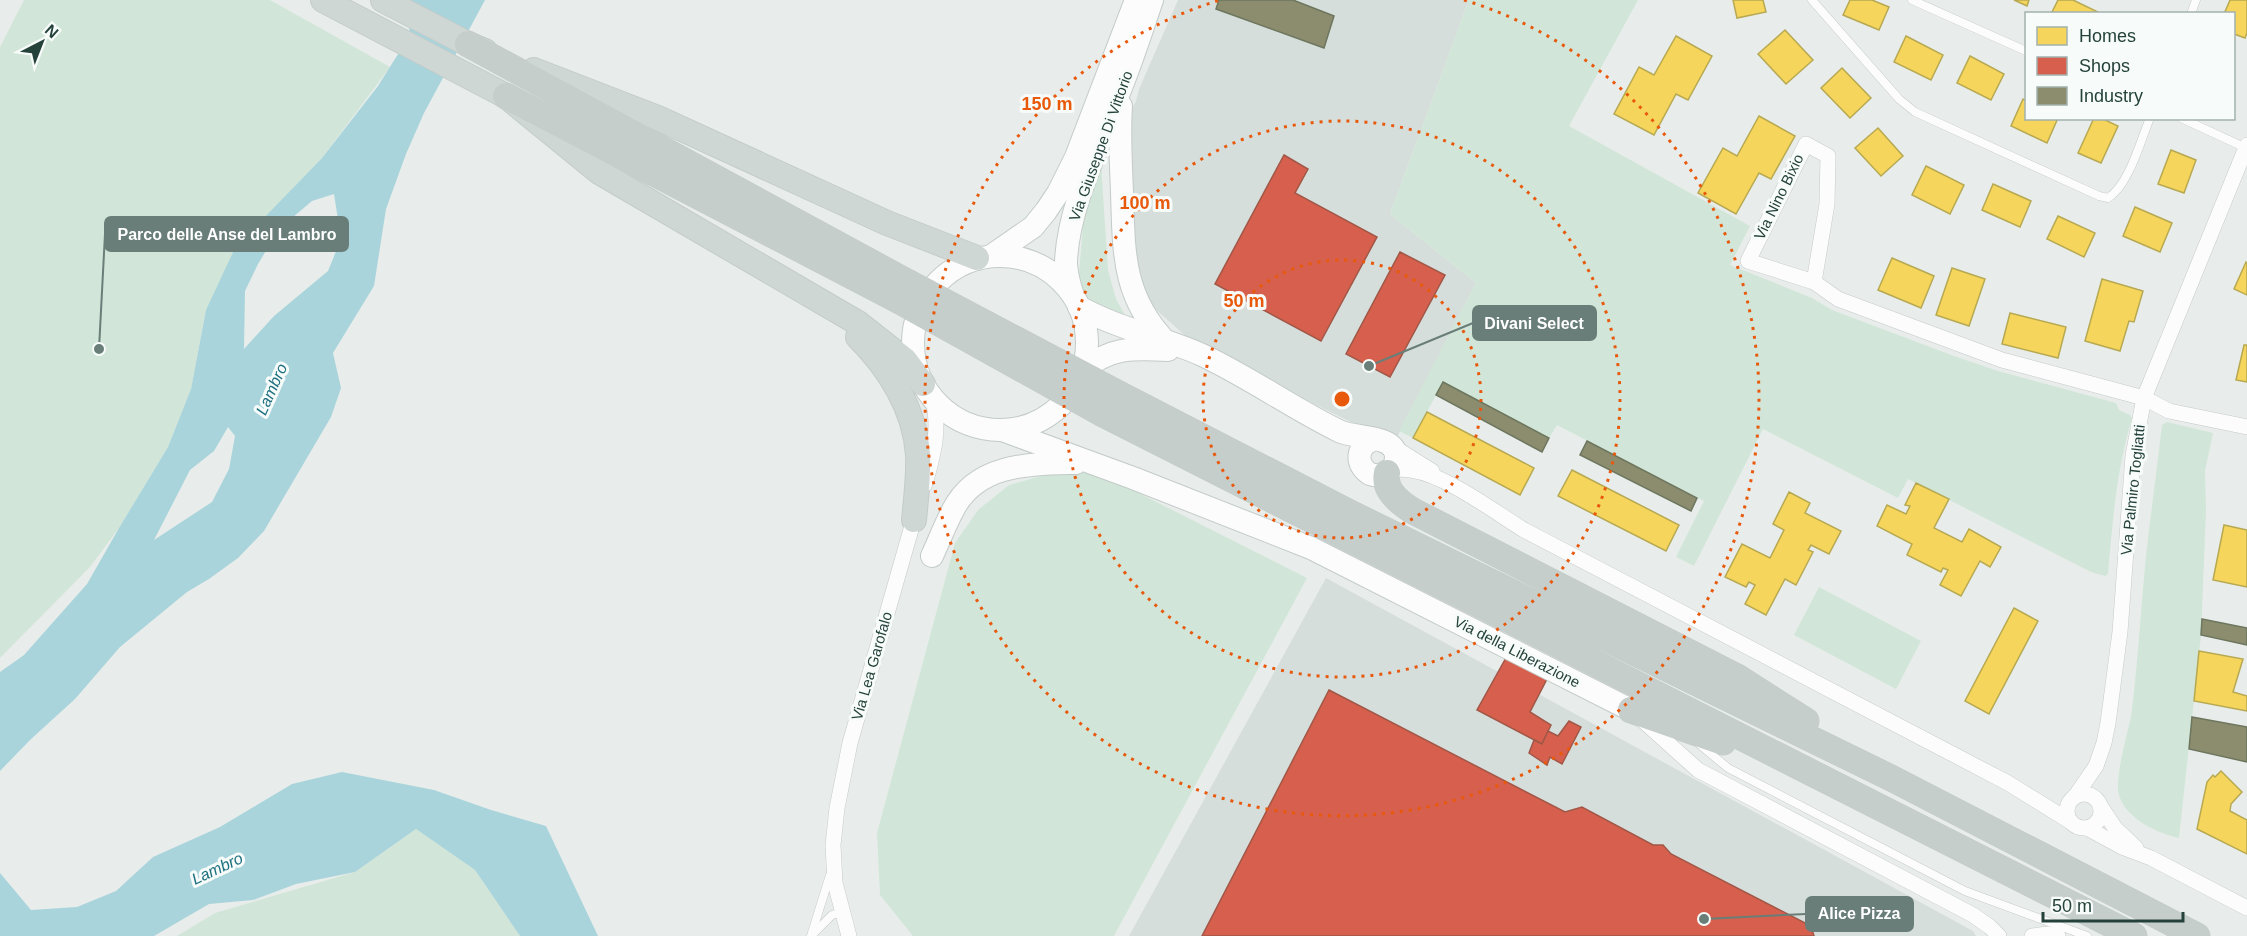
<svg xmlns="http://www.w3.org/2000/svg" width="2247" height="936" font-family="Arial,sans-serif">
<style>
.built{fill:#d6dedb}
.green{fill:#d1e6d8}
.water{fill:#a9d4db;fill-rule:evenodd}
.homes{fill:#f6d55c;stroke:#b7a952;stroke-width:1.5}
.shops{fill:#d6604d;stroke:#a15747;stroke-width:1.5}
.industry{fill:#8c8c6e;stroke:#6d765e;stroke-width:1.5}
.lines{fill:none;stroke-linecap:round;stroke-linejoin:round}
.service-casing{stroke:#c5cac8;stroke-width:9}
.minor-casing{stroke:#c5cac8;stroke-width:16}
.secondary-casing{stroke:#c3cbc8;stroke-width:24}
.primary-casing{stroke:#c3ccc9;stroke-width:26}
.trunk-casing{stroke:#c3ccc9;stroke-width:27}
.service{stroke:#fcfcfc;stroke-width:8}
.minor{stroke:#fcfcfc;stroke-width:15}
.secondary{stroke:#fcfcfc;stroke-width:22}
.primary{stroke:#cfd7d5;stroke-width:24}
.trunk{stroke:#c6cecc;stroke-width:26}
.trunk-bridge-casing{stroke:#c3ccc9;stroke-width:27;stroke-linecap:butt}
.trunk-bridge{stroke:#c6cecc;stroke-width:26}
.ring{fill:none;stroke:#e8590c;stroke-width:3;stroke-dasharray:3 6}
.labels{text-anchor:middle;stroke-width:6;stroke-linejoin:round;paint-order:stroke}
.street-label{font-size:15px;fill:#24423a;stroke:#f7fbf9}
.water-label{font-size:16px;font-style:italic;fill:#1c6f80;stroke:#f7fbf9}
.centre{fill:#e8590c;stroke:#f7fbf9;stroke-width:3}
.ring-label{font-size:18px;text-anchor:middle;font-weight:bold;fill:#e8590c;stroke:#f7fbf9;stroke-width:6;stroke-linejoin:round;paint-order:stroke}
.leader{fill:none;stroke:#697e78;stroke-width:2}
.callout-dot{fill:#697e78;stroke:#f7fbf9;stroke-width:2}
.callout{fill:#697e78;stroke:#697e78;stroke-width:2}
.callout-label{font-size:16px;text-anchor:middle;font-weight:bold;fill:#fff}
</style>
<rect width="100%" height="100%" fill="#e8edeb"/>
<g class="built">
<polygon points="1178,0 1469,0 1390,214 1476,283 1394,443 1199,348 1153,307 1136,278 1122,126 1136,101 1139,89"/>
<polygon points="1326,578 1973,931 1976,936 1129,936"/>
</g>
<g class="green">
<polygon points="24,0 270,0 390,67 322,158 293,188 206,310 191,389 168,447 119,528 90,567 0,658 0,47"/>
<path d="M 1469,0 L 1638,0 L 1569,126 L 1750,226 L 1730,265 L 1812,298 L 1832,310 L 1954,356 L 1998,371 L 2116,403 L 2119,410 L 2130,415 L 2132,418 C 2116,473 2113,518 2108,574 L 2105,576 L 2091,572 L 1908,479 L 1898,498 L 1763,429 L 1694,566 L 1676,557 L 1704,501 L 1557,425 L 1549,438 L 1443,382 L 1413,438 L 1399,431 L 1476,283 L 1390,214 Z"/>
<polygon points="1101,163 1108,270 1116,299 1127,319 1096,305 1084,294 1079,273 1084,215"/>
<path d="M 2167,422 L 2213,433 L 2205,471 L 2206,510 L 2201,635 L 2179,838 C 2157,833 2126,819 2119,795 C 2114,776 2129,731 2132,710 C 2138,659 2141,607 2146,556 C 2151,512 2157,468 2162,425 Z"/>
<polygon points="1059,471 1101,474 1307,578 1114,936 913,936 880,895 877,833 955,543 978,510 1009,485"/>
<polygon points="1819,587 1921,641 1896,689 1794,635"/>
<polygon points="416,829 475,870 520,936 177,936 215,913 355,872"/>
</g>
<g class="water">
<path d="M 406,0 L 485,0 L 424,113 L 406,154 L 386,209 L 374,286 L 333,353 L 341,388 L 331,417 L 264,531 L 238,558 L 209,579 L 187,592 L 120,647 L 75,699 L 30,740 L 0,771 L 0,672 L 24,655 L 87,584 L 119,528 L 168,447 L 191,389 L 206,310 L 235,248 L 322,158 L 378,86 L 410,35 ZM 334,194 L 341,239 L 328,271 L 274,316 L 244,349 L 245,291 L 258,264 L 279,229 L 312,201 ZM 228,427 L 235,436 L 229,469 L 212,502 L 154,540 L 190,470 L 214,451 Z"/>
<polygon points="342,772 434,790 491,810 546,826 598,936 520,936 475,870 416,829 355,872 296,884 253,900 209,904 154,936 0,936 0,873 31,910 77,907 116,891 153,857 220,827 292,784"/>
</g>
<g class="homes">
<polygon points="1733,0 1763,0 1766,12 1737,18"/>
<polygon points="1850,0 1872,0 1889,7 1879,30 1843,15"/>
<polygon points="2014,0 2029,0 2027,6"/>
<polygon points="2058,0 2073,0 2098,12 2097,14 2051,14"/>
<polygon points="2230,0 2247,0 2247,33 2245,38 2234,34 2234,14 2224,14"/>
<polygon points="1785,30 1813,60 1786,84 1758,54"/>
<polygon points="1676,36 1712,56 1688,100 1676,94 1654,135 1614,114 1639,67 1654,75"/>
<polygon points="1906,36 1943,55 1931,80 1894,62"/>
<polygon points="1970,56 2004,74 1991,100 1957,83"/>
<polygon points="1842,68 1871,98 1850,118 1821,88"/>
<polygon points="2023,99 2026,101 2026,118 2058,118 2047,143 2011,126"/>
<polygon points="1759,116 1795,136 1771,179 1759,173 1736,214 1698,193 1723,148 1737,156"/>
<polygon points="2094,118 2101,118 2118,126 2101,163 2078,153"/>
<polygon points="1878,128 1903,156 1881,176 1855,148"/>
<polygon points="2171,150 2196,160 2184,193 2158,184"/>
<polygon points="1926,166 1964,185 1950,214 1912,195"/>
<polygon points="1993,184 2031,201 2020,227 1982,210"/>
<polygon points="2135,207 2172,223 2160,252 2123,236"/>
<polygon points="2058,216 2095,233 2084,257 2047,239"/>
<polygon points="1892,258 1934,276 1921,308 1878,290"/>
<polygon points="2246,262 2247,263 2247,295 2234,289"/>
<polygon points="1952,268 1985,279 1969,326 1936,315"/>
<polygon points="2102,279 2143,291 2134,322 2129,321 2120,351 2085,341"/>
<polygon points="2010,313 2066,327 2058,358 2002,344"/>
<polygon points="2244,345 2247,345 2247,382 2236,380"/>
<polygon points="1427,412 1534,468 1520,495 1413,438"/>
<polygon points="1572,470 1679,525 1666,551 1558,496"/>
<polygon points="1916,483 1949,499 1934,528 1962,542 1969,529 2001,547 1990,567 1980,561 1961,596 1940,585 1948,570 1943,568 1941,572 1907,555 1912,544 1877,526 1887,505 1906,514 1910,506 1905,505"/>
<polygon points="1789,492 1810,503 1805,513 1841,531 1829,554 1811,545 1808,550 1813,552 1796,585 1785,579 1766,615 1745,604 1755,585 1749,582 1746,587 1725,577 1742,544 1770,558 1784,530 1773,524"/>
<polygon points="2224,525 2247,530 2247,587 2213,580"/>
<polygon points="2014,608 2038,621 1989,714 1965,701"/>
<polygon points="2199,651 2243,659 2233,692 2247,696 2247,711 2194,701"/>
<polygon points="2221,771 2242,792 2231,804 2230,811 2247,820 2247,854 2197,829 2207,782 2213,775 2215,777"/>
</g>
<g class="shops">
<polygon points="1284,155 1308,169 1295,193 1377,237 1321,341 1215,284"/>
<polygon points="1400,252 1445,275 1390,377 1346,354"/>
<polygon points="1507,656 1547,679 1530,712 1551,725 1542,744 1477,710"/>
<polygon points="1329,690 1565,812 1582,807 1653,845 1663,845 1671,854 1811,926 1814,936 1202,936"/>
<polygon points="1569,721 1581,727 1562,764 1550,757 1547,765 1529,753 1534,740 1542,744 1548,731 1558,736"/>
</g>
<g class="industry">
<polygon points="1219,0 1293,0 1334,16 1324,48 1216,9"/>
<polygon points="1443,382 1549,438 1542,452 1436,395"/>
<polygon points="1587,441 1697,498 1691,511 1580,455"/>
<polygon points="2202,619 2247,628 2247,645 2201,635"/>
<polygon points="2192,717 2247,727 2247,762 2189,749"/>
</g>
<g class="lines">
<defs>
<g id="service">
<path d="M 1812,0 L 1899,99 L 1915,112 L 2099,196 L 2108,198 C 2129,185 2140,142 2150,118"/>
<polyline points="1912,0 2026,51"/>
<polyline points="2191,14 2196,0"/>
<polyline points="2181,118 2246,148"/>
<polyline points="1699,744 1728,768 1965,891 2087,936"/>
<polyline points="813,934 832,915 842,912"/>
<polyline points="811,936 830,875"/>
</g>
<g id="minor">
<polyline points="1814,282 1827,204 1828,156 1806,144 1748,261 1814,282 1838,299 2002,360 2144,398 2169,411 2247,427"/>
<polyline points="1392,446 1432,471"/>
<path d="M 1389,471 C 1428,459 1492,511 1524,530 L 2008,783 L 2071,822"/>
<path d="M 925,484 C 934,452 940,431 933,399"/>
<polyline points="1640,718 1698,770 1973,915 1990,927 1999,936"/>
<circle cx="2084" cy="811" r="17"/>
<polyline points="2076,795 2096,766 2104,743 2108,723 2120,632 2133,456 2144,398 2247,145"/>
<polyline points="2101,807 2115,828 2136,848"/>
<polyline points="2087,828 2122,847 2151,858 2247,908"/>
<polyline points="849,936 835,883 833,845 837,808 850,743 916,512"/>
<polyline points="2032,936 2047,934 2058,936"/>
</g>
<g id="secondary">
<path d="M 1121,106 C 1119,135 1121,164 1122,193 C 1124,252 1122,296 1166,342"/>
<circle cx="1000" cy="343" r="87"/>
<polyline points="991,256 1033,227 1046,211 1058,193 1076,157 1136,0"/>
<path d="M 1072,293 C 1069,283 1066,273 1066,262 C 1068,207 1099,147 1118,95 C 1131,64 1141,32 1152,0"/>
<path d="M 1079,307 C 1119,329 1162,337 1202,355 C 1249,377 1292,408 1339,431 C 1355,439 1396,434 1396,457 C 1396,472 1382,478 1370,474 C 1355,465 1356,446 1373,440"/>
<path d="M 1082,371 C 1110,347 1132,348 1168,350"/>
<polyline points="1002,430 1133,478 1311,548 1631,710"/>
<path d="M 932,556 C 939,541 945,525 953,510 C 977,463 1030,464 1076,463"/>
</g>
<g id="primary">
<polyline points="323,0 506,96 599,172 858,323 905,360 923,384"/>
<polyline points="383,0 468,44 485,51"/>
<polyline points="534,70 658,118 887,223 977,258"/>
<path d="M 858,337 C 889,368 915,409 918,455 C 919,476 916,499 914,520"/>
</g>
<g id="trunk">
<polyline points="468,44 907,282"/>
<polyline points="506,96 898,300"/>
<polyline points="1115,392 1350,513 1893,779 2197,936"/>
<polyline points="1103,414 2134,936"/>
<path d="M 1387,473 C 1383,490 1400,503 1413,511 L 1737,677 L 1806,721"/>
<polyline points="1631,710 1723,742"/>
</g>
</defs>
<use href="#service" class="service-casing"/>
<use href="#minor" class="minor-casing"/>
<use href="#secondary" class="secondary-casing"/>
<use href="#primary" class="primary-casing"/>
<use href="#trunk" class="trunk-casing"/>
<use href="#service" class="service"/>
<use href="#minor" class="minor"/>
<use href="#secondary" class="secondary"/>
<use href="#primary" class="primary"/>
<use href="#trunk" class="trunk"/>
<defs>
<g id="trunk-bridge">
<polyline points="907,282 1115,392"/>
<polyline points="898,300 1103,414"/>
</g>
</defs>
<use href="#trunk-bridge" class="trunk-bridge-casing"/>
<use href="#trunk-bridge" class="trunk-bridge"/>
</g>
<g class="ring">
<circle cx="1342" cy="399" r="139"/>
<circle cx="1342" cy="399" r="278"/>
<path d="M1464 0A417 417 0 1 1 1220 0"/>
</g>
<g class="labels">
<g class="street-label">
<text transform="translate(1101 146) rotate(-70)" y="5">Via Giuseppe Di Vittorio</text>
<text transform="translate(1779 197) rotate(-64)" y="5">Via Nino Bixio</text>
<text transform="translate(2133 490) rotate(-84)" y="5">Via Palmiro Togliatti</text>
<text transform="translate(1517 652) rotate(27)" y="5">Via della Liberazione</text>
<text transform="translate(872 666) rotate(-74)" y="5">Via Lea Garofalo</text>
</g>
<g class="water-label">
<text transform="translate(271 389) rotate(-66)" y="6">Lambro</text>
<text transform="translate(217 868) rotate(-25)" y="6">Lambro</text>
</g>
</g>
<circle cx="1342" cy="399" r="9" class="centre"/>
<g class="ring-label">
<text x="1047" y="110">150 m</text>
<text x="1145" y="209">100 m</text>
<text x="1244" y="307">50 m</text>
</g>
<path class="leader" d="M99 349L105 234M1369 366L1473 323M1704 919L1806 914"/>
<g class="callout-dot">
<circle cx="99" cy="349" r="6"/>
<circle cx="1369" cy="366" r="6"/>
<circle cx="1704" cy="919" r="6"/>
</g>
<g class="callout">
<rect x="105" y="217" width="243" height="34" rx="6"/>
<rect x="1473" y="306" width="123" height="34" rx="6"/>
<rect x="1806" y="897" width="107" height="34" rx="6"/>
</g>
<g class="callout-label">
<text x="227" y="240">Parco delle Anse del Lambro</text>
<text x="1534" y="329">Divani Select</text>
<text x="1859" y="919">Alice Pizza</text>
</g>
<rect x="2025" y="12" width="210" height="108" fill="#f7fbf9" stroke="#a3b1ad" stroke-width="1.5"/>
<rect x="2037" y="27" width="30" height="18" fill="#f6d55c" stroke="#a3b1ad" stroke-width="1.5"/>
<text x="2079" y="42" font-size="18" fill="#24423a">Homes</text>
<rect x="2037" y="57" width="30" height="18" fill="#d6604d" stroke="#a3b1ad" stroke-width="1.5"/>
<text x="2079" y="72" font-size="18" fill="#24423a">Shops</text>
<rect x="2037" y="87" width="30" height="18" fill="#8c8c6e" stroke="#a3b1ad" stroke-width="1.5"/>
<text x="2079" y="102" font-size="18" fill="#24423a">Industry</text>
<g transform="translate(42 42) rotate(42)" stroke="#f7fbf9" stroke-width="4.5" paint-order="stroke">
<path d="M0-4.5L10 22L0 15L-10 22Z" fill="#24423a"/>
<text y="-9" font-size="16" font-weight="bold" text-anchor="middle" fill="#24423a">N</text>
</g>
<path d="M2043 912v9h140v-9" fill="none" stroke="#24423a" stroke-width="3"/>
<text x="2052" y="912" font-size="18" fill="#24423a" stroke="#f7fbf9" stroke-width="4.5" paint-order="stroke">50 m</text>
</svg>
